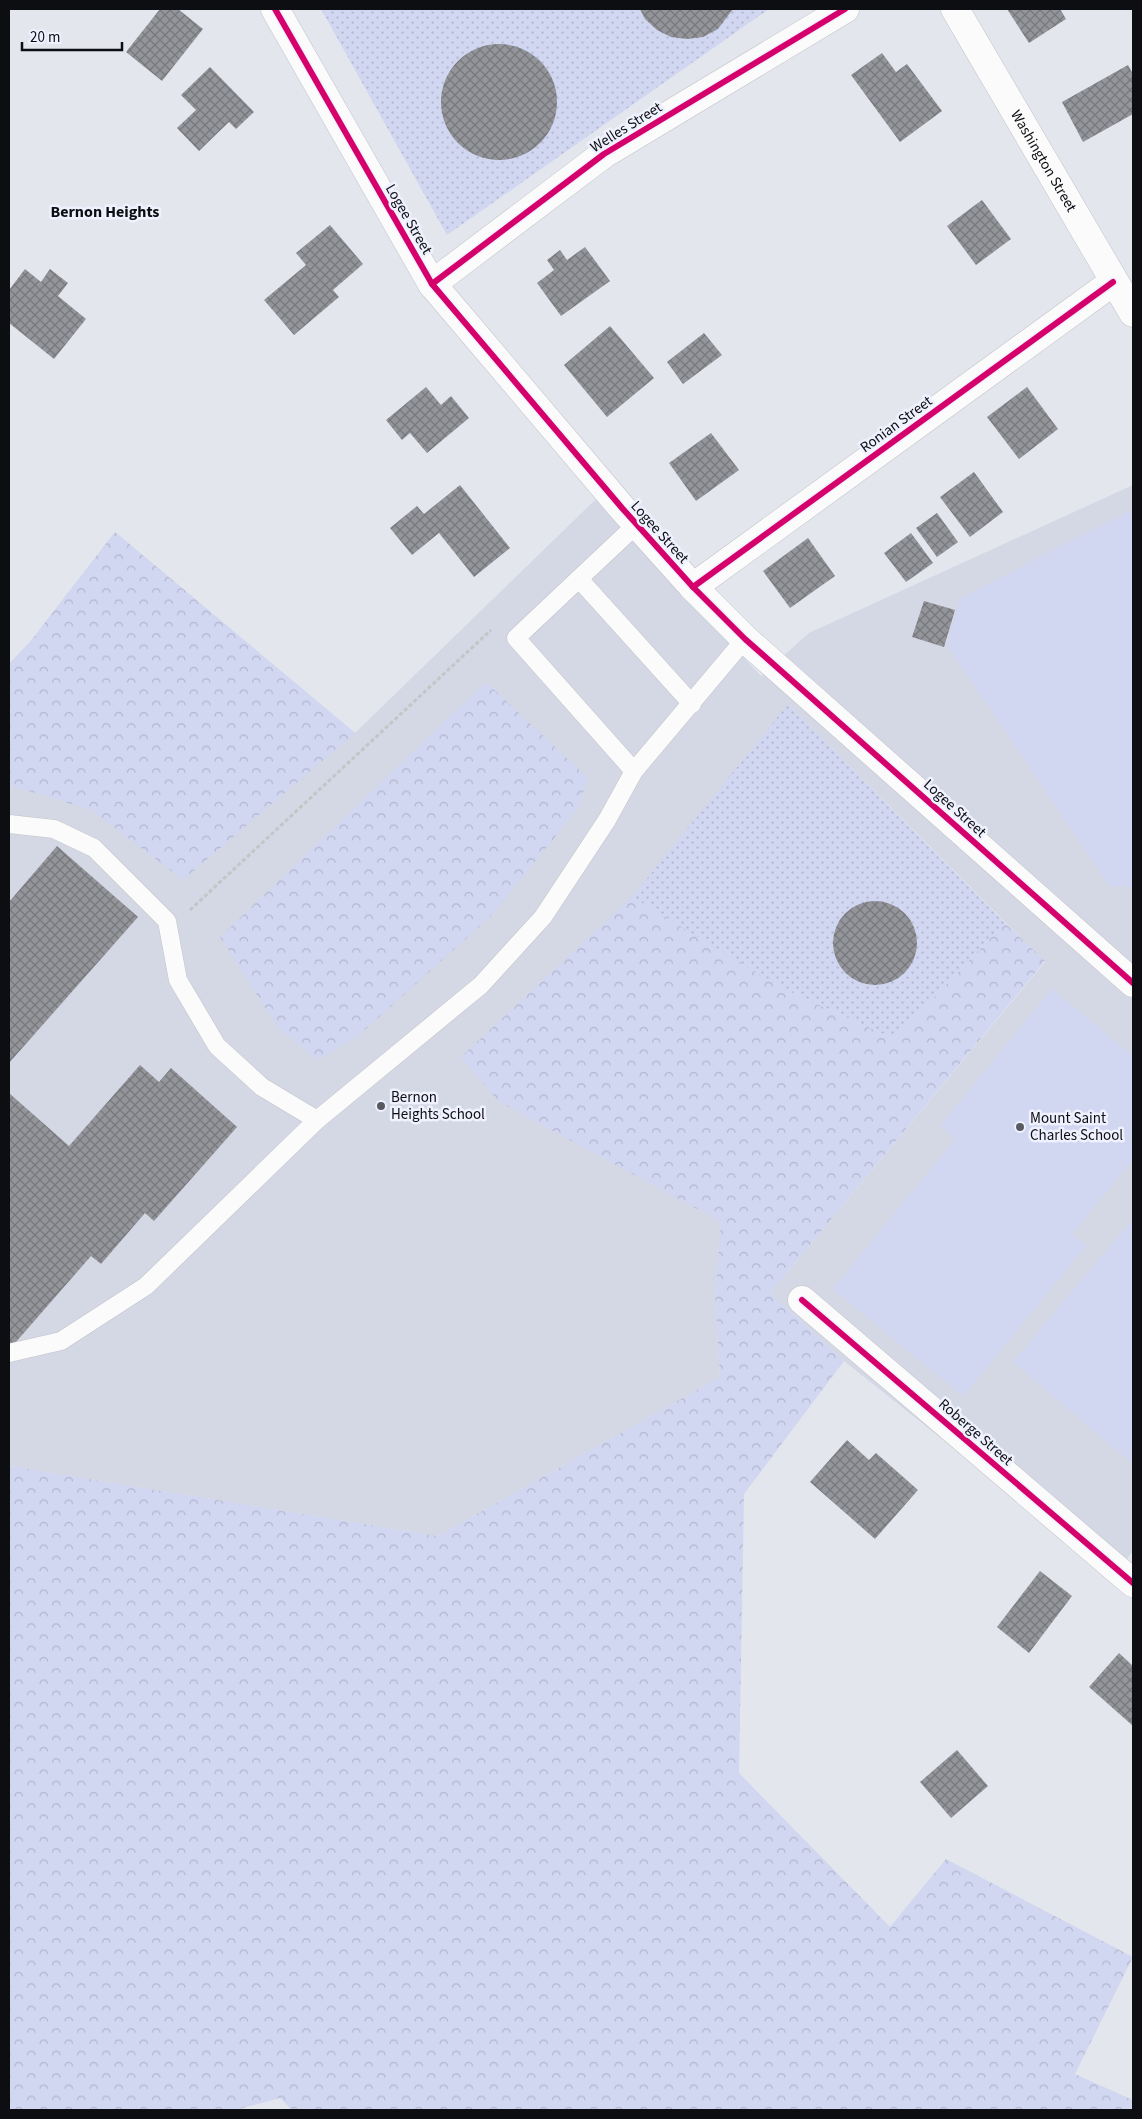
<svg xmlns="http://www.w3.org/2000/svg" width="1142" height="2119" font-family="'Source Sans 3',sans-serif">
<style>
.built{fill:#d4d7e4}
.grass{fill:url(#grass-dots)}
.forest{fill:url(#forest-crowns)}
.park{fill:#d1d6f1}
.building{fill:url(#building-cross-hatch)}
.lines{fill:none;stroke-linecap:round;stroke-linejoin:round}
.service-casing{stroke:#c2c3c9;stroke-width:19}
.minor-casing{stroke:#c2c3c9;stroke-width:29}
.tertiary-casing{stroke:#c2c3c9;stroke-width:29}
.path{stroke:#c4c5c7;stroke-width:3;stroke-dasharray:4 2.5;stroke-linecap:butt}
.service{stroke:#fbfbfc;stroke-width:18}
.minor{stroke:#fbfbfc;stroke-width:28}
.tertiary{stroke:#fbfbfc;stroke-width:28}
.cycleway-casing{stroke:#eff1fe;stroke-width:9}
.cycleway{stroke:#d6006c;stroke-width:6}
.poi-dot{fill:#585a5f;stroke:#eff1fe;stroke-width:2}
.labels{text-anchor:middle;stroke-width:5;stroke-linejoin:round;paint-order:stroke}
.street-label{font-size:15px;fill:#0d0e12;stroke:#eff1fe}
.poi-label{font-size:15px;fill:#0d0e12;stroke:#eff1fe;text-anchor:start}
.neighbourhood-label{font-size:16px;font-weight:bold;fill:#0d0e12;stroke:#eff1fe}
</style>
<defs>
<pattern id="grass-dots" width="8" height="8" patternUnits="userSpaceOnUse" patternTransform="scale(1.25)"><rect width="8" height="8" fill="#d1d6f1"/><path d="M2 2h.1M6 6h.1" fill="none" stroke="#b2b6ce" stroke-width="1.8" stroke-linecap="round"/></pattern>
<pattern id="forest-crowns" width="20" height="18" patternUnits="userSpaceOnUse" patternTransform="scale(1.25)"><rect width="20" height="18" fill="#d1d6f1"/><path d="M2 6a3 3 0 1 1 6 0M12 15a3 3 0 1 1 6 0" fill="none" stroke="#b2b6ce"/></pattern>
<pattern id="building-cross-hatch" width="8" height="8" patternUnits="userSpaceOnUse" patternTransform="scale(1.25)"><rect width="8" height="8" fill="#94959a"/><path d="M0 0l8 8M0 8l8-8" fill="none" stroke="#77787c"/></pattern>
</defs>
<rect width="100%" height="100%" fill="#e4e6ee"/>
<polygon class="built" points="1133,485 1133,1551 1113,1575 844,1361 770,1293 1045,962 788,704 721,1223 715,1295 720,1377 438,1536 9,1466 9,664 30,642 115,532 355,733 596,499 761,676 809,633"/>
<g class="grass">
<polygon points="321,9 769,9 447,235"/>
<polygon points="788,704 1005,923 894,1039 786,990 632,897"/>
</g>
<g class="forest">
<polygon points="115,532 355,733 183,880 91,810 9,785 9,664 30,642"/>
<polygon points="486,682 588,778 577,810 490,917 358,1036 318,1060 278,1028 220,937"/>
<polygon points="632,897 786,990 894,1039 1005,923 1045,961 770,1293 844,1361 744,1494 739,1773 890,1927 946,1859 1133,1957 1075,2074 1133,2100 1133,2110 292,2110 280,2098 235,2110 9,2110 9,1466 438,1536 720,1377 715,1295 721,1222 498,1101 461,1057"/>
</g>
<g class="park">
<polygon points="1133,509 1133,888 1109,885 947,645 959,599"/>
<polygon points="1052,989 1133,1056 1133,1160 1072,1234 1086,1246 963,1396 833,1289 955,1139 940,1126"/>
<polygon points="1133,1219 1133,1464 1013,1362"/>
</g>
<g class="building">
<polygon points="160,9 178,9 203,29 162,81 126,52"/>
<polygon points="640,9 733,9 718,29 703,37 687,39 671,37 657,30 645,19"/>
<polygon points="1007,9 1060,9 1066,19 1029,43"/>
<circle cx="499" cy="102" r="58"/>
<polygon points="882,53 896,72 907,64 942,111 900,142 851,75"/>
<polygon points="1128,65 1133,74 1133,114 1083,142 1062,102"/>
<polygon points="210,67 254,112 236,129 229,122 199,151 177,128 196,110 181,95"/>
<polygon points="982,200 1011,239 976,265 947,226"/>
<polygon points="330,225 363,264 333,290 339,297 294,335 264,300 306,265 296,253"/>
<polygon points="585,247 610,281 561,316 537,283 554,270 547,260 560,250 567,260"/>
<polygon points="25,269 41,282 50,269 68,283 58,296 86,319 54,359 9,323 9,290"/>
<polygon points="610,326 654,378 607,417 564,365"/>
<polygon points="704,333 722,355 683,384 667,362"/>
<polygon points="426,387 441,405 451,396 469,418 427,453 410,433 402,440 386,420"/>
<polygon points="1027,387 1058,429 1019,459 987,417"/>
<polygon points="711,433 739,470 696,501 669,463"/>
<polygon points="974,472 1003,512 970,537 940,497"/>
<polygon points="460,485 510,548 474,577 439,533 412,555 390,528 417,506 424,514"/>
<polygon points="937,513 958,542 937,557 916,528"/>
<polygon points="911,533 933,563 906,582 884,553"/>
<polygon points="808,538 835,576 790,608 763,571"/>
<polygon points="924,601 955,610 944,647 912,637"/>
<polygon points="57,846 138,917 9,1063 9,902"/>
<circle cx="875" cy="943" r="42"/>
<polygon points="140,1065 159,1082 171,1068 237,1127 154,1221 145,1213 101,1264 91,1256 9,1350 9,1093 69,1146"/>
<polygon points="847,1440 869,1460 876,1453 918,1490 875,1539 810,1482"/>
<polygon points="1040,1571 1072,1596 1029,1653 997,1627"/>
<polygon points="1119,1653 1133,1666 1133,1726 1089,1687"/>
<polygon points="957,1750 988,1786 951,1818 920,1782"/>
</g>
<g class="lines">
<defs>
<g id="service">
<polyline points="580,580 692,704"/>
<polyline points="634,771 516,638 637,524"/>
<polyline points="9,824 54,829 94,848 167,921 178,980 217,1046 262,1087 317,1120"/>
<polyline points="9,1353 61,1341 146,1286 317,1120 481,985 543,917 607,820 634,771 745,639"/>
</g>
<g id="minor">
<path id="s1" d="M 955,9 L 1133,313"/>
<polyline points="432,284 604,154 845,9"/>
<polyline points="693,587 1113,282"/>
<polyline points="802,1300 1133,1583"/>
</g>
<polyline id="tertiary" points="275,9 432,284 622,508 693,587 745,639 1133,983"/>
</defs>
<use href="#service" class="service-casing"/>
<use href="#minor" class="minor-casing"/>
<use href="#tertiary" class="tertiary-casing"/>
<polyline class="path" points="190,910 491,630"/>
<use href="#service" class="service"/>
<use href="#minor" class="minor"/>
<use href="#tertiary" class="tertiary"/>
<defs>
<g id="cycleway">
<polyline points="275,9 432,284 622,508 693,587 745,639 1133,983"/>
<polyline points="432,284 604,154 845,9"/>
<polyline points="693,587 1113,282"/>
<polyline points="802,1300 1133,1583"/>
</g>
</defs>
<use href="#cycleway" class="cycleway-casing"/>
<use href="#cycleway" class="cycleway"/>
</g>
<g class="poi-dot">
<circle cx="381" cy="1106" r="5"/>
<circle cx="1020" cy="1127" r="5"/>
</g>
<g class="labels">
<g class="street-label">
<text transform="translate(626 127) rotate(-32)" y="5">Welles Street</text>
<text dy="5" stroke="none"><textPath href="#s1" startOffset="176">Washington Street</textPath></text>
<text transform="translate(409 219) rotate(60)" y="5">Logee Street</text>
<text transform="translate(896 424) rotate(-36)" y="5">Ronian Street</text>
<text transform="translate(660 532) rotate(48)" y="5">Logee Street</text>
<text transform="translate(955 808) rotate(42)" y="5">Logee Street</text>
<text transform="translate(976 1432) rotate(41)" y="5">Roberge Street</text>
</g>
<g class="poi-label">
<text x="391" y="1102">Bernon<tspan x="391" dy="17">Heights School</tspan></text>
<text x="1030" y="1123">Mount Saint<tspan x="1030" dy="17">Charles School</tspan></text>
</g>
<g class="neighbourhood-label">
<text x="105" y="217">Bernon Heights</text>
</g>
</g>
<rect width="1142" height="2119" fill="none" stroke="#0d0e12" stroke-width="20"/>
<path d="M22 42v8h100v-8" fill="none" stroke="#0d0e12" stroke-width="2.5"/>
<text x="30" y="42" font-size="15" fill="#0d0e12" stroke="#eff1fe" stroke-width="4" paint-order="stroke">20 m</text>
</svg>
